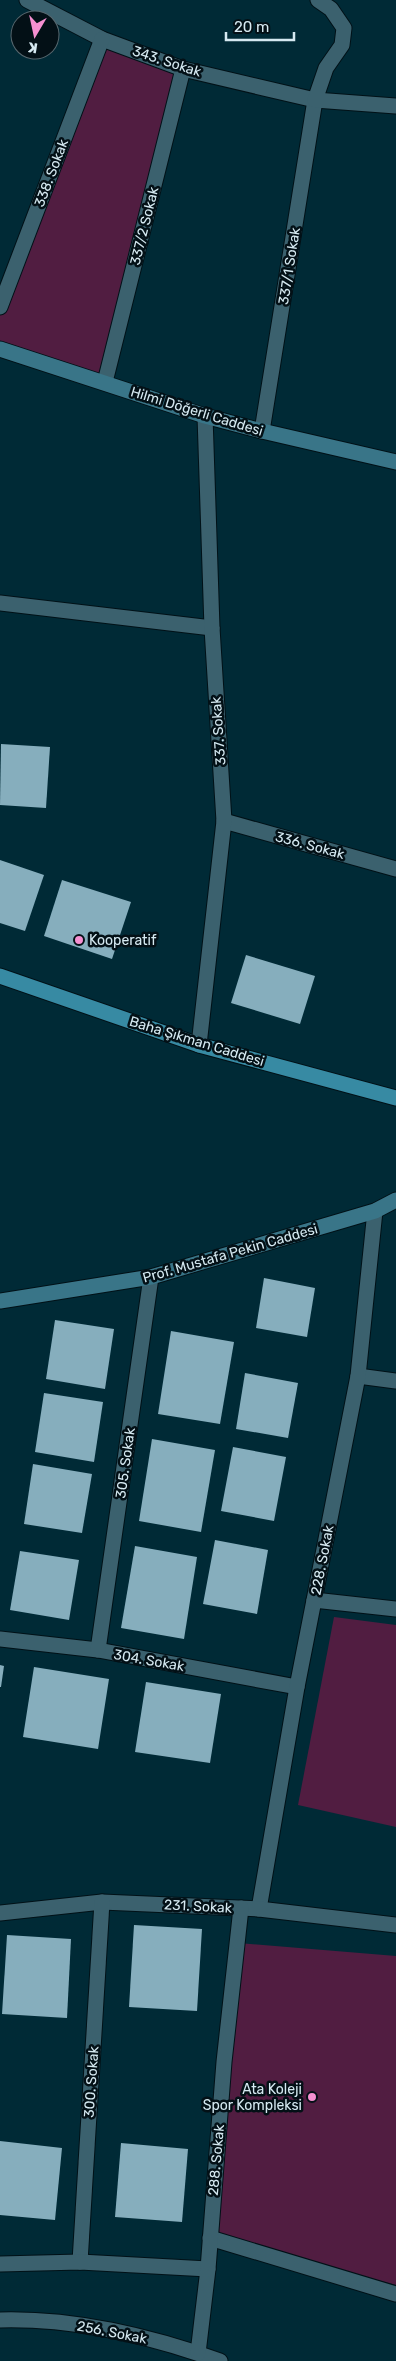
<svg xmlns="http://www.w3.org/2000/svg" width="396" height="2361" font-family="Rubik,sans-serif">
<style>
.green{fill:#511d41}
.building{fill:#86aebd}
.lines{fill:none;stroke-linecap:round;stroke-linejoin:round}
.street-casing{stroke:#011117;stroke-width:17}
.secondary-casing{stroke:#011117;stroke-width:17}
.primary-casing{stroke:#011117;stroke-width:17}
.street{stroke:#3b616e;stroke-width:15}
.secondary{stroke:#397588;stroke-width:15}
.primary{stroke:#378aa3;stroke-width:15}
.poi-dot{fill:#f590d1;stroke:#031016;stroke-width:2}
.labels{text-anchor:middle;stroke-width:5;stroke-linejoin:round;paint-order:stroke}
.street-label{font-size:14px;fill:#d5e9f1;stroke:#031016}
.poi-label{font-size:14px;fill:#d5e9f1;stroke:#031016;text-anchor:start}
</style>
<rect width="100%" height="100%" fill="#002a36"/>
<g class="green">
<polygon points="102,39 183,69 105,382 0,349 0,307"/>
<polygon points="334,1617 396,1625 396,1827 298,1805"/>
<polygon points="238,1943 396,1956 396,2285 218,2238"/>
</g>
<g class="building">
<polygon points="1,744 50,747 46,808 0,805"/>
<polygon points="0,860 44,875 25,931 0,923"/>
<polygon points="62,880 131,902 112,959 44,936"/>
<polygon points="246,955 315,976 300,1024 231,1003"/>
<polygon points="264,1278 315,1288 307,1337 256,1328"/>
<polygon points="55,1320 114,1329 105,1389 46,1379"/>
<polygon points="171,1331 234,1342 220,1424 158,1414"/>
<polygon points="245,1373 298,1383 288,1438 236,1429"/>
<polygon points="44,1393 103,1402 94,1462 35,1452"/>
<polygon points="152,1439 215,1450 201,1532 139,1521"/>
<polygon points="233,1447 286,1457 274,1521 221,1511"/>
<polygon points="33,1464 92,1474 82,1533 24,1524"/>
<polygon points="215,1540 268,1550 257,1614 203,1604"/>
<polygon points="135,1546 197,1557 184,1639 121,1628"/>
<polygon points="20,1551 79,1560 69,1620 10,1610"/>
<polygon points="0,1665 4,1666 1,1687 0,1687"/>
<polygon points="34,1667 109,1679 98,1749 23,1737"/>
<polygon points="146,1682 221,1694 210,1763 135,1752"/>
<polygon points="134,1925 202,1929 197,2011 129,2007"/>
<polygon points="7,1935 71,1939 67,2018 2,2014"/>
<polygon points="0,2141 62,2148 55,2220 0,2215"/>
<polygon points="121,2143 188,2149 182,2222 115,2217"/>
</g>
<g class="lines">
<defs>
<g id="street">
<polyline points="27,0 102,39 183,69 315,100 262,431"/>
<polyline points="318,0 331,9 344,28 342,45 326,68 315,100 396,106"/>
<polyline points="0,307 102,39"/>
<polyline points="105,382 183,69"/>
<polyline points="0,603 212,628"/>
<polyline points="224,821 396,869"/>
<polyline points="199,1045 224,821 212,628 205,416"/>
<polyline points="358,1376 396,1381"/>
<polyline points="314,1600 396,1609"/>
<polyline points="0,1639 98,1650 297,1687"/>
<polyline points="98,1650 151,1277"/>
<polyline points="259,1909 297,1687 358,1376 375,1211"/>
<polyline points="0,1913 102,1902 259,1909 396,1925"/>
<polyline points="210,2238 396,2294"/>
<polyline points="80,2262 102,1902"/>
<polyline points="0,2264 80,2262 208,2269"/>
<path d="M 0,2320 C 75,2318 150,2336 220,2361"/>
<polyline points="198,2353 208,2269 224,2062 241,1908"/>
</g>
<g id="secondary">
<polyline points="0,349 205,416 262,431 396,462"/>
<polyline points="0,1301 151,1277 375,1211 396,1200"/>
</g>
<polyline id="primary" points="0,976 199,1045 396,1098"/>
</defs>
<use href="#street" class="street-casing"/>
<use href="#secondary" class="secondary-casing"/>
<use href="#primary" class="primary-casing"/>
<use href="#street" class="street"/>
<use href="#secondary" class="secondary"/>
<use href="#primary" class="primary"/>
</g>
<g class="poi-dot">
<circle cx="79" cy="940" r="5"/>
<circle cx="312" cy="2097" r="5"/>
</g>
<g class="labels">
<g class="street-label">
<text transform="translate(167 61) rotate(18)" y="5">343. Sokak</text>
<text transform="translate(51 173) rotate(-69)" y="5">338. Sokak</text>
<text transform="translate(144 226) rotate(-76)" y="5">337/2 Sokak</text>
<text transform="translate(289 266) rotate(-81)" y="5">337/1 Sokak</text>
<text transform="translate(197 411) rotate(17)" y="5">Hilmi Döğerli Caddesi</text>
<text transform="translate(218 731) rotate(-94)" y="5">337. Sokak</text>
<text transform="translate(310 845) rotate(15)" y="5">336. Sokak</text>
<text transform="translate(197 1041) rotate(17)" y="5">Baha Şıkman Caddesi</text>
<text transform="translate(230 1253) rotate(-16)" y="5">Prof. Mustafa Pekin Caddesi</text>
<text transform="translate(125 1463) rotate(-82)" y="5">305. Sokak</text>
<text transform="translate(322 1560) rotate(-79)" y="5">228. Sokak</text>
<text transform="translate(149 1660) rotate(10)" y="5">304. Sokak</text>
<text transform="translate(198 1906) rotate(3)" y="5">231. Sokak</text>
<text transform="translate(91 2082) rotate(-86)" y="5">300. Sokak</text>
<text transform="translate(216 2160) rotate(-85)" y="5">288. Sokak</text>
<text transform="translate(112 2332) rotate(11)" y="5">256. Sokak</text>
</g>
<g class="poi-label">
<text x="89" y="945">Kooperatif</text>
<text x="302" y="2094" text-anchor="end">Ata Koleji<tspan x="302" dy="16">Spor Kompleksi</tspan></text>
</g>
</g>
<g transform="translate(35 35) rotate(189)"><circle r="24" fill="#031016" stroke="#57676e"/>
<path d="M0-4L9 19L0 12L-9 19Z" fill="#f590d1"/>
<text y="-8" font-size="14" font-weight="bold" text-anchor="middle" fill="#d5e9f1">K</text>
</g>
<path d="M226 32v8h68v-8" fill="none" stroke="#d5e9f1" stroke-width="2.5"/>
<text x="234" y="32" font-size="15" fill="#d5e9f1" stroke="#031016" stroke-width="4" paint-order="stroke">20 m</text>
</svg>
